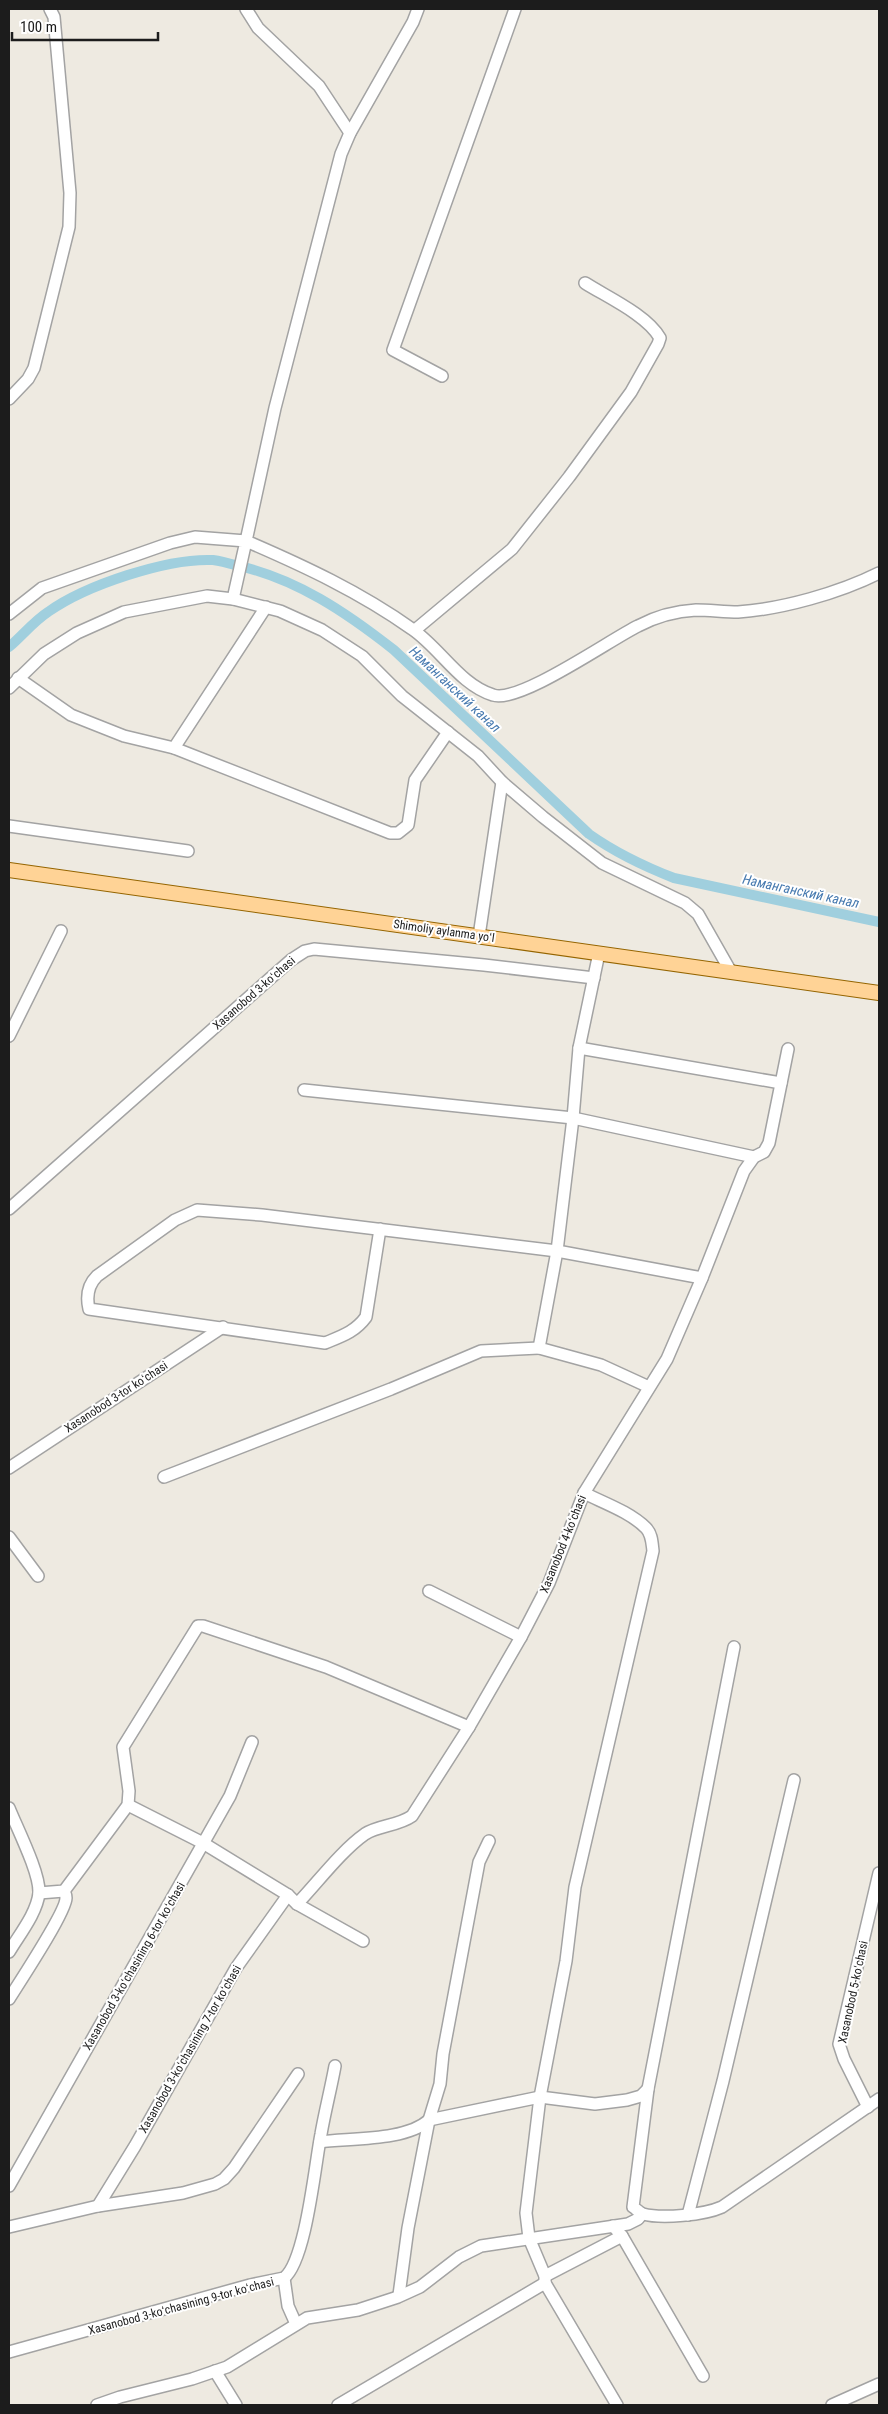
<svg xmlns="http://www.w3.org/2000/svg" width="888" height="2414" font-family="'Roboto Condensed',sans-serif">
<style>
.lines{fill:none;stroke-linecap:round;stroke-linejoin:round}
.canal{stroke:#a0cfde;stroke-width:10}
.minor-casing{stroke:#a3a3a3;stroke-width:14}
.major-casing{stroke:#956500;stroke-width:16}
.minor{stroke:#fff;stroke-width:11}
.major{stroke:#ffd396;stroke-width:14}
.labels{text-anchor:middle;stroke-width:4;stroke-linejoin:round;paint-order:stroke}
.street-label{font-size:12px;fill:#1c1c1c;stroke:#fff}
.water-label{font-size:14px;font-style:italic;fill:#4679af;stroke:#fff}
</style>
<rect width="100%" height="100%" fill="#eeeae1"/>
<g class="lines">
<path class="canal" d="M 9,647 C 22,636 34,621 48,612 C 86,585 167,558 213,560 C 220,561 228,563 235,565 C 296,578 347,613 394,650 L 589,834 C 616,853 643,866 674,878 L 879,922"/>
<defs>
<g id="minor">
<polyline points="246,9 258,28 319,86 350,133"/>
<path d="M 418,9 L 413,22 L 350,133 L 341,154 L 275,408 L 246,541 C 304,566 360,592 412,629 C 440,648 460,685 493,695 C 519,704 611,639 638,626 C 655,617 677,611 696,610 C 710,610 724,612 738,612 C 782,609 839,593 879,573"/>
<polyline points="442,376 393,350 515,9"/>
<polyline points="9,399 28,379 34,368 69,227 70,193 54,17 50,9"/>
<polyline points="9,614 42,588 170,543 195,537 246,541 233,599"/>
<path d="M 415,630 L 512,549 L 569,477 L 631,392 L 658,344 L 660,338 C 647,315 607,297 585,283"/>
<polyline points="18,678 71,715 124,736 174,748 390,833 398,833 408,825 415,780 448,732"/>
<polyline points="9,688 44,654 77,633 124,612 207,596 233,599 280,611 322,630 362,656 402,696 478,756 502,782 543,817 602,863 685,903 698,914 731,972"/>
<polyline points="174,748 266,607"/>
<polyline points="9,826 188,851"/>
<polyline points="479,936 502,782"/>
<polyline points="599,953 579,1048 781,1083"/>
<polyline points="9,1036 61,931"/>
<polyline points="579,1048 573,1118 557,1251 539,1348 601,1365 649,1387"/>
<polyline points="304,1090 573,1118 754,1157"/>
<polyline points="9,1209 291,960 305,951 314,949 484,965 594,978"/>
<path d="M 380,1229 L 366,1317 C 355,1332 342,1336 325,1343 L 89,1309 C 86,1296 88,1285 97,1276 L 175,1220 L 197,1210 L 262,1215 L 557,1251 L 702,1278"/>
<polyline points="9,1468 223,1327"/>
<polyline points="164,1477 391,1389 481,1351 539,1348"/>
<polyline points="9,1537 38,1576"/>
<polyline points="429,1591 521,1637"/>
<path d="M 734,1647 L 648,2089 L 633,2207 C 636,2209 640,2213 643,2214 C 662,2219 704,2215 722,2207 L 879,2099"/>
<polyline points="128,1805 203,1843 288,1895 297,1904 363,1941"/>
<path d="M 9,1808 C 17,1828 40,1873 39,1893 C 37,1913 19,1935 9,1952"/>
<polyline points="39,1893 64,1891 128,1805 129,1791 123,1747 198,1626 203,1626 326,1667 469,1727"/>
<path d="M 297,1904 C 318,1882 341,1851 365,1834 C 379,1825 398,1826 412,1816 L 469,1727 L 521,1637 L 549,1583 L 584,1493 L 667,1359 L 702,1278 L 744,1171 L 754,1157 L 764,1152 L 769,1143 L 788,1049"/>
<path d="M 9,1999 C 19,1983 66,1912 66,1898 C 66,1894 65,1894 64,1891"/>
<polyline points="868,2107 844,2059 839,2044 879,1873"/>
<path d="M 320,2142 C 351,2138 406,2141 429,2120 L 540,2097 L 595,2104 L 627,2100 L 641,2096 L 648,2089"/>
<polyline points="9,2186 230,1796 252,1742"/>
<polyline points="98,2206 135,2146 236,1968 288,1895"/>
<polyline points="688,2215 723,2081 794,1780"/>
<polyline points="613,2226 622,2236 703,2376"/>
<polyline points="9,2227 98,2206 183,2193 215,2184 224,2179 234,2168 298,2074"/>
<polyline points="545,2276 622,2236"/>
<polyline points="284,2278 288,2306 296,2324"/>
<path d="M 545,2283 L 545,2276 L 529,2238 L 526,2213 L 540,2097 L 566,1961 L 575,1887 L 653,1551 C 652,1543 652,1534 646,1528 C 630,1512 604,1503 584,1493"/>
<polyline points="399,2295 408,2228 429,2120 440,2084 443,2054 479,1862 489,1841"/>
<path d="M 9,2352 L 250,2285 L 284,2278 C 306,2261 315,2164 321,2134 C 325,2111 331,2088 335,2066"/>
<polyline points="215,2371 236,2405"/>
<polyline points="97,2405 120,2397 192,2379 227,2367 307,2318 358,2310 398,2297 420,2287 459,2257 481,2246 628,2224 638,2219 642,2214"/>
<polyline points="338,2405 545,2283 617,2405"/>
<polyline points="832,2405 879,2384"/>
</g>
<polyline id="major" points="9,870 879,993"/>
</defs>
<use href="#minor" class="minor-casing"/>
<use href="#major" class="major-casing"/>
<use href="#minor" class="minor"/>
<use href="#major" class="major"/>
</g>
<g class="labels">
<g class="street-label">
<text transform="translate(444 931) rotate(8)" y="4">Shimoliy aylanma yoʻl</text>
<text transform="translate(254 993) rotate(-41)" y="4">Xasanobod 3-koʻchasi</text>
<text transform="translate(116 1397) rotate(-33)" y="4">Xasanobod 3-tor koʻchasi</text>
<text transform="translate(563 1544) rotate(-68)" y="4">Xasanobod 4-koʻchasi</text>
<text transform="translate(134 1966) rotate(-60)" y="4">Xasanobod 3-koʻchasining 6-tor koʻchasi</text>
<text transform="translate(853 1992) rotate(-78)" y="4">Xasanobod 5-koʻchasi</text>
<text transform="translate(190 2049) rotate(-60)" y="4">Xasanobod 3-koʻchasining 7-tor koʻchasi</text>
<text transform="translate(181 2306) rotate(-15)" y="4">Xasanobod 3-koʻchasining 9-tor koʻchasi</text>
</g>
<g class="water-label">
<text transform="translate(455 689) rotate(43)" y="5">Наманганский канал</text>
<text transform="translate(801 891) rotate(12)" y="5">Наманганский канал</text>
</g>
</g>
<rect width="888" height="2414" fill="none" stroke="#1c1c1c" stroke-width="20"/>
<path d="M12 32v8h146v-8" fill="none" stroke="#1c1c1c" stroke-width="2.5"/>
<text x="20" y="32" font-size="15" fill="#1c1c1c" stroke="#ffffff" stroke-width="4" paint-order="stroke">100 m</text>
</svg>
